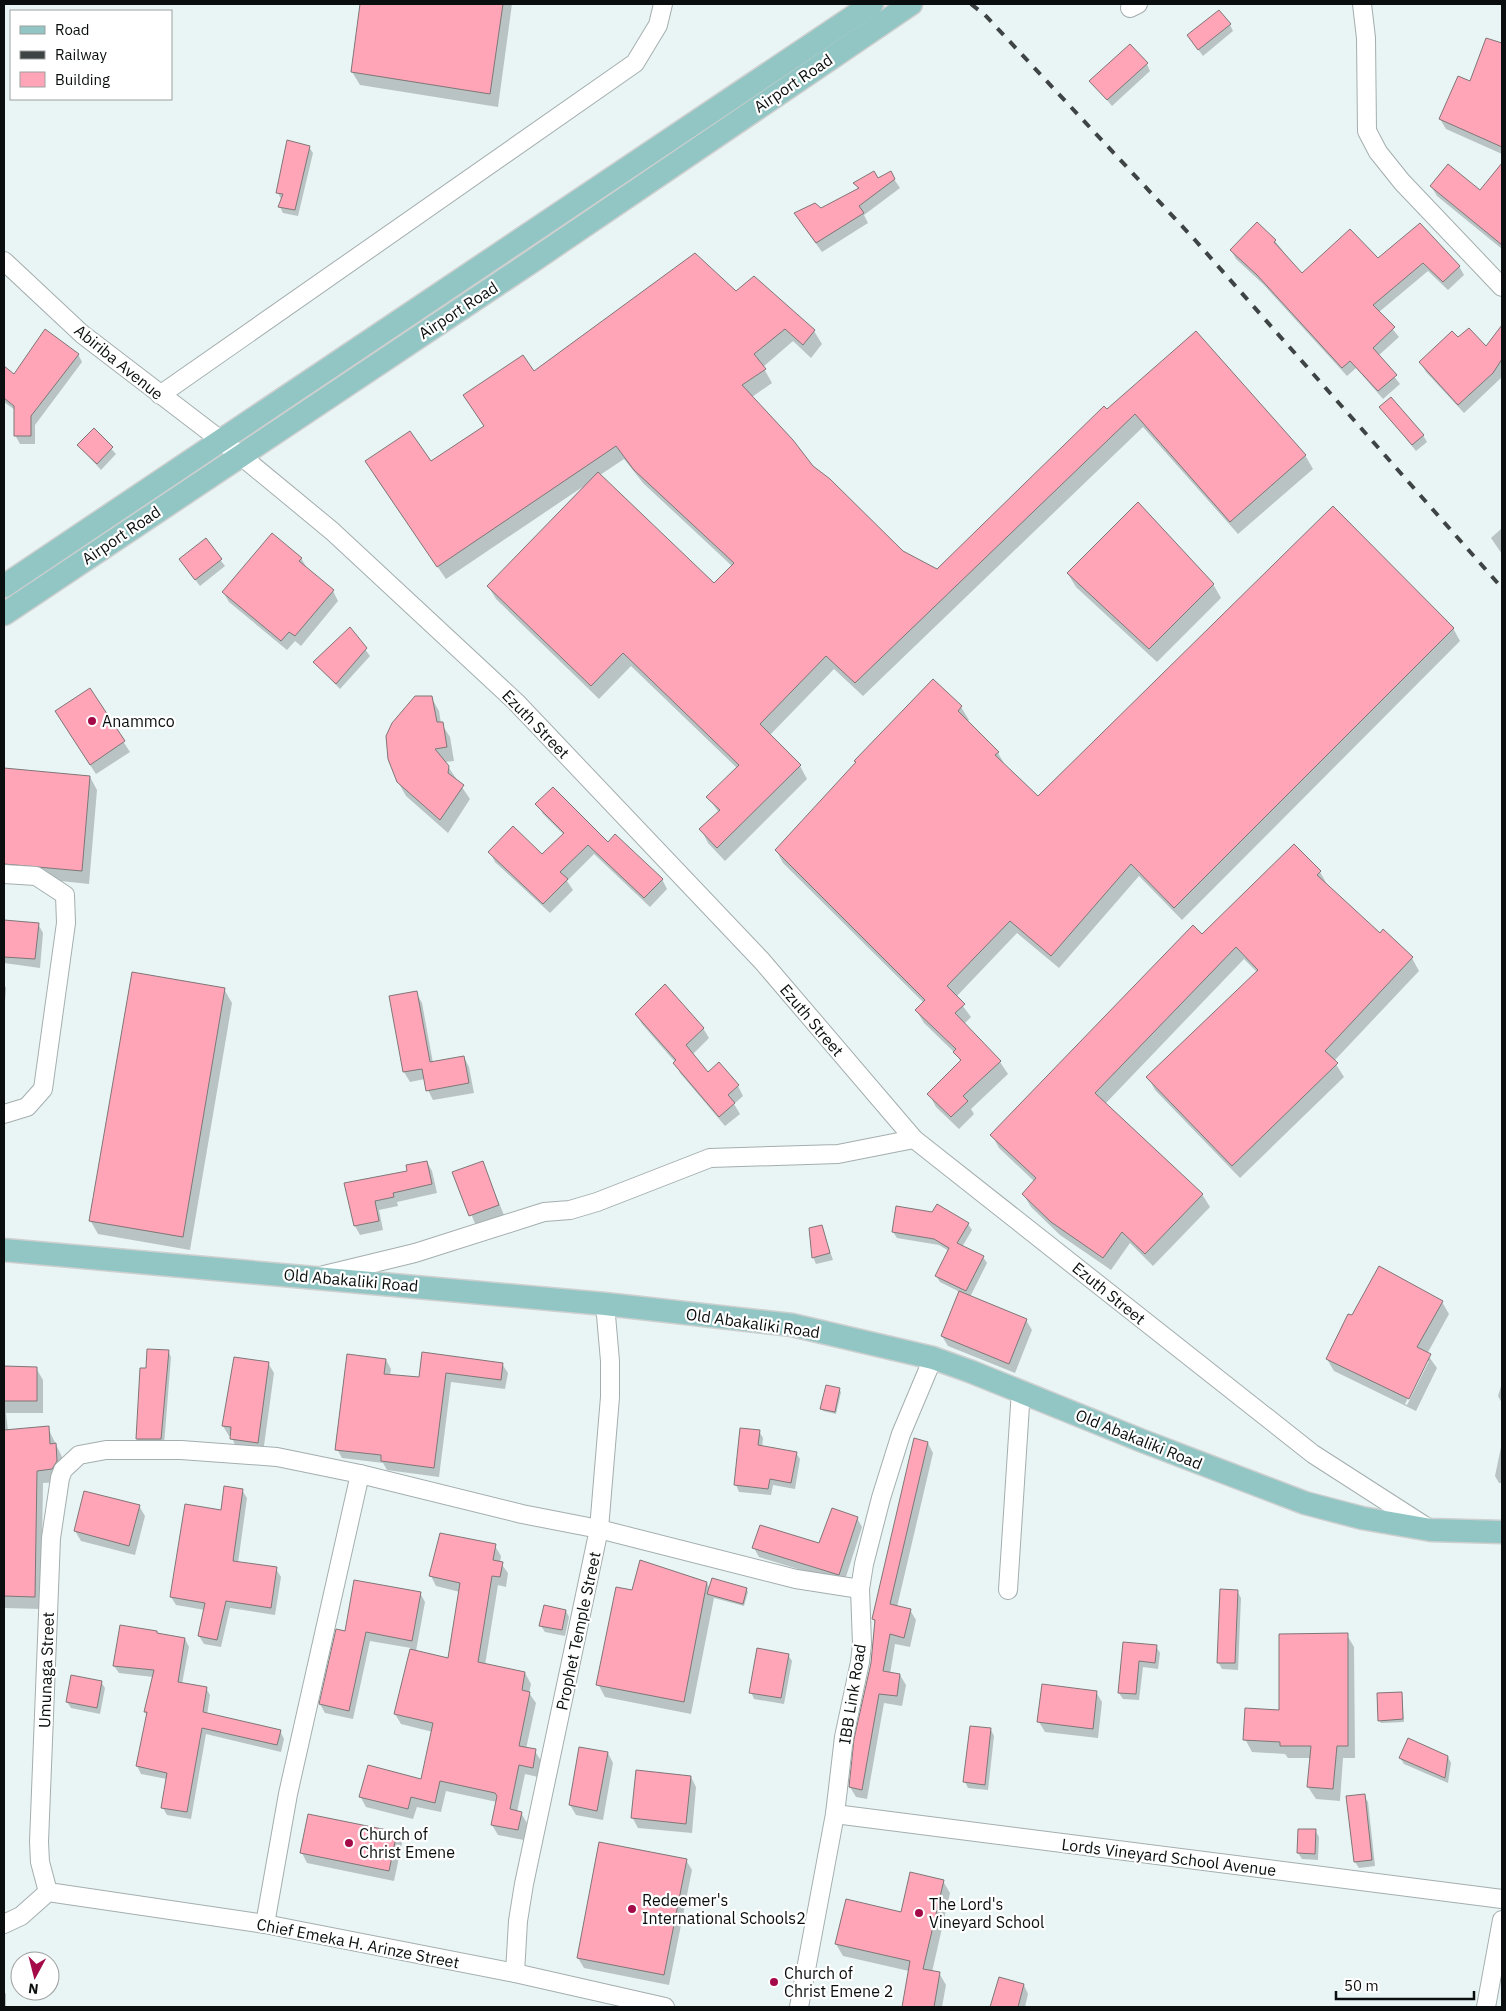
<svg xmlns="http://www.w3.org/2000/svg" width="1506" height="2011" font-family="'IBM Plex Sans',sans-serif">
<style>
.shadow{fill:#0003;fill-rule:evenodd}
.building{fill:#ffa5b7;stroke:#7f7677}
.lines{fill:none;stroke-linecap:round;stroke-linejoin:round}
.minor-casing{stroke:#a4aeae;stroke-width:20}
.major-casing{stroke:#cecfcf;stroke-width:25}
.minor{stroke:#fff;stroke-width:18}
.major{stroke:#91c6c4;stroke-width:22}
.rail{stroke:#3e4343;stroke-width:4;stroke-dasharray:9 9;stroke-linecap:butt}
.poi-dot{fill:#a30a47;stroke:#fff;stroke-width:2}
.labels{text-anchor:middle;stroke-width:4.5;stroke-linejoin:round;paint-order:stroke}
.street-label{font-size:16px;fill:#0b0e0e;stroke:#fff}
.poi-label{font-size:16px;fill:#0b0e0e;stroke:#fff;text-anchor:start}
</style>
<rect width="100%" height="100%" fill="#e9f4f4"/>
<g class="shadow">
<polygon points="362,4 512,4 498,107 360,85 352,72"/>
<polygon points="1230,25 1233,31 1203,56 1188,36"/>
<polygon points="1486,39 1502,45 1502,154 1446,129 1440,119 1471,83"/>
<polygon points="1147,64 1150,71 1112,106 1091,81"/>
<polygon points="309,147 313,153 298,216 283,213 280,207 281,199 278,193"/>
<polygon points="1499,169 1502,172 1502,249 1437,196 1431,186 1480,192"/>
<polygon points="890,173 900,188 864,215 868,223 822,252 801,223 820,210 859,190 855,183 878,179"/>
<polygon points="1257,224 1275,241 1302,275 1378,260 1420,224 1459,266 1464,275 1448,290 1428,271 1379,312 1399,337 1378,356 1400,384 1383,399 1356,368 1347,376 1263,284 1236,259 1231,250"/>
<path d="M 736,293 L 814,331 L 822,344 L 811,358 L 793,341 L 763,367 L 772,383 L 752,397 L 812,466 L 902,552 L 937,570 L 1106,411 L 1196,332 L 1305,455 L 1313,469 L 1238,534 L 1143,427 L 863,696 L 834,669 L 770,735 L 800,766 L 807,779 L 725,861 L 708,843 L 701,829 L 719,813 L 708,797 L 737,768 L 631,666 L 599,699 L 496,599 L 488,586 L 584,486 L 446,579 L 374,475 L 431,463 L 484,427 L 465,396 L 533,372 ZM 624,459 L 643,483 L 732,566 L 714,585 L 600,475 Z"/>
<polygon points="1501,329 1502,377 1464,413 1426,372 1420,362 1458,339 1486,348"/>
<polygon points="78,354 82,362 35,425 35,444 20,444 15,435 15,410 4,402 4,367 14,375"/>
<polygon points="1381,408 1423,435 1427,442 1416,451"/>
<polygon points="94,430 116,454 101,470 79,446"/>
<polygon points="1502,528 1502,554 1491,538"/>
<polygon points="205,540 225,566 200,586 184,565"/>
<polygon points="301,558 307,568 333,591 338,601 301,646 295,641 287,650 229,602 223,592"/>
<polygon points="1068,574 1213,584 1221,598 1157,662 1076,587"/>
<polygon points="1453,628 1460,641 1182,920 1139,876 1059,968 1017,933 956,997 971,1017 964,1024 1000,1062 1008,1074 971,1109 974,1114 959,1129 936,1107 929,1094 961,1062 956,1054 924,1023 916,1010 924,1003 783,863 776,850 933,681 961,707 969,720 967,722 998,753 1005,765 1038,798"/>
<polygon points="350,629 370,656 340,689 314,662"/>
<polygon points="90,690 130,752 96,774 62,722"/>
<polygon points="431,697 439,711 441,723 450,737 454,761 445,762 470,799 448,833 406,796 398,782"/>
<polygon points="4,770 90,777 97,790 89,884 4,875"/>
<polygon points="537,804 608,843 662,879 667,889 650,907 594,854 567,881 573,890 550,913 495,862 490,852 542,856 564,835 543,814"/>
<polygon points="1320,872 1328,886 1380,935 1412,958 1419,971 1334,1061 1344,1077 1240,1178 1155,1090 1148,1077 1257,972 1244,959 1105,1104 1202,1194 1210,1207 1153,1266 1130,1243 1111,1270 1060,1235 1031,1207 1023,1194 1035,1182 999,1148 992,1135 1202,935"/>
<polygon points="4,921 38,924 43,933 40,968 4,963"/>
<polygon points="4,984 6,988 4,1016"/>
<polygon points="224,989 232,1003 190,1250 98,1234 90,1220"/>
<polygon points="416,993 422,1003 433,1063 464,1057 469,1067 474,1093 433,1100 428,1090 425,1079 410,1082 404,1072"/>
<polygon points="636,1014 703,1028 709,1038 692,1055 708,1074 738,1086 743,1096 734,1104 740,1114 725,1126 680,1073 675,1062 642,1024"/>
<polygon points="427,1162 432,1171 437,1193 397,1202 398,1206 379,1210 383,1230 360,1235 355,1226 346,1184 409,1172"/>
<polygon points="482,1162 504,1215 476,1226 454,1172"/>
<polygon points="933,1214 968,1224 972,1230 962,1247 983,1257 987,1263 970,1297 1026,1320 1032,1330 1015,1373 948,1346 942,1336 960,1292 940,1282 936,1276 949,1251 939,1245 897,1238 893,1232"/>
<polygon points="821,1226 833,1260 816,1264 813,1257"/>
<path d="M 1442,1302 L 1449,1314 L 1427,1354 L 1437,1368 L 1416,1411 L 1334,1371 L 1327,1359 L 1352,1317 ZM 1427,1361 L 1429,1361 L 1407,1405 L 1405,1404 Z"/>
<polygon points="168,1351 171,1357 164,1445 141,1445 137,1439"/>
<polygon points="423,1354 502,1364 508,1373 505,1389 451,1382 439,1477 387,1470 383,1463 342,1458 337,1449 386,1360 391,1369 390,1376 420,1379"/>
<polygon points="268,1363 274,1373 263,1453 237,1449 231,1436 229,1436 223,1426 227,1397 229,1398"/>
<polygon points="4,1368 36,1368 43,1380 43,1413 6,1413 8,1431 48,1428 62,1457 64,1474 59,1482 43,1483 41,1609 4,1608"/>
<polygon points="1502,1383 1502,1403 1498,1396"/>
<polygon points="839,1389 841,1392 836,1414 823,1411 822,1409"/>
<polygon points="759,1431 763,1438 762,1447 796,1453 800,1459 795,1489 773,1485 771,1495 739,1492 736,1485"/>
<polygon points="1502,1442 1502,1483 1499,1483 1495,1476"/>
<polygon points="928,1443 933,1453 897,1607 910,1610 916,1620 910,1647 895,1644 890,1674 900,1675 906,1685 902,1706 884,1703 867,1799 856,1797 850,1787 872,1663 876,1624 873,1619"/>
<polygon points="242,1490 247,1498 238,1563 276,1569 281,1577 275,1615 230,1608 221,1647 204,1644 199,1636 205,1610 176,1605 171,1597 222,1512"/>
<polygon points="139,1506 145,1516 135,1555 81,1541 75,1531"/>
<polygon points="857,1518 862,1527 844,1583 759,1557 754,1548 820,1544"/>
<polygon points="495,1546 501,1556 500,1562 508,1573 506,1587 498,1585 485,1665 525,1673 531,1684 529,1693 536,1703 526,1749 535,1751 541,1761 538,1777 525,1774 517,1812 521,1813 527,1823 524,1840 498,1835 492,1825 497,1802 446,1791 441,1812 417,1807 413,1819 366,1807 360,1796 421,1780 433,1732 401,1724 395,1714 411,1648 370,1641 353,1719 325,1713 320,1704 346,1632 420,1593 425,1602 416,1651 449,1659 460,1592 436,1586 431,1576"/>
<polygon points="707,1583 710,1589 746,1589 748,1592 744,1606 714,1598 691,1714 605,1697 598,1684 632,1591"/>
<polygon points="1237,1591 1241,1598 1238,1670 1222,1669 1218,1662"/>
<polygon points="566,1611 569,1617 565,1636 545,1632 541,1626"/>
<polygon points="156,1632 158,1634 185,1639 189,1647 182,1684 206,1688 210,1695 207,1715 280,1731 284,1739 281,1752 206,1734 191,1819 167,1815 163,1808 167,1779 141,1774 137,1766 147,1716 145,1712 153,1677 119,1673 114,1666"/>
<polygon points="1347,1635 1354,1647 1355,1758 1343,1758 1340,1801 1316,1799 1308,1787 1311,1758 1288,1758 1285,1754 1252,1752 1245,1739 1281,1711"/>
<polygon points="1124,1643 1156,1646 1160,1653 1158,1669 1143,1667 1139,1700 1123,1699 1119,1693"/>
<polygon points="788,1655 792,1661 784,1704 754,1699 751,1692"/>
<polygon points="101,1682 105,1688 100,1714 71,1708 67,1702"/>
<polygon points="1096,1692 1102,1702 1098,1738 1045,1732 1039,1722"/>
<polygon points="1402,1694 1404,1722 1381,1723 1379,1720"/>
<polygon points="991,1730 994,1736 988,1790 968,1788 965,1782"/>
<polygon points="580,1749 608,1753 613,1763 603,1820 576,1815 570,1805"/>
<polygon points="1448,1757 1451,1763 1448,1783 1404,1764 1400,1758"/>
<polygon points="691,1777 696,1787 692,1833 638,1828 632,1817"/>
<polygon points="1364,1796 1368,1802 1375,1866 1359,1868 1355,1862"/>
<polygon points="1315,1830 1319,1837 1318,1860 1302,1859 1298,1853"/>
<polygon points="396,1833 402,1843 394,1881 307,1863 302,1853"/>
<polygon points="600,1843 686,1860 692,1870 669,1985 584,1968 578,1958"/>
<polygon points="943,1881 950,1893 932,1972 939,1973 946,1985 942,2007 903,2007 909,1971 843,1956 836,1944 902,1913"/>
<polygon points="1000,1979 1024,1985 1028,1994 1025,2007 992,2007"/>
<polygon points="4,1991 6,1994 6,2007 4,2007"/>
</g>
<g class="building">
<polygon points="360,4 503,4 490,94 351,72"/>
<polygon points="1219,10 1231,24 1198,50 1187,35"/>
<polygon points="1486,38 1502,43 1502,147 1439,119 1458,76 1470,81"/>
<polygon points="1130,44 1148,63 1107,100 1089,81"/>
<polygon points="287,140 310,146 295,210 278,207 283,194 276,193"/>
<polygon points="1502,163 1502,245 1430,186 1448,164 1480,190"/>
<polygon points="874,171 878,178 891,171 895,179 859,206 864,213 816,243 794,213 815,203 821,208 859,188 853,183"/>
<polygon points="1257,222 1276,240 1274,242 1302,273 1350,229 1378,258 1420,223 1460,266 1443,282 1423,263 1373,305 1395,327 1373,348 1397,375 1378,391 1350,361 1342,368 1257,275 1230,250"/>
<polygon points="695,253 736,291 754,276 815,330 803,345 785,329 754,354 766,369 742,385 793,440 813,466 830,479 903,551 937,569 1104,406 1107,409 1196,331 1306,455 1230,522 1135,414 855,683 826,656 760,724 801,765 717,848 699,829 720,810 706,797 739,765 623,653 591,686 487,586 598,472 714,583 734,563 634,470 616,446 437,567 365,461 410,431 431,461 484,426 463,395 523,355 534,371"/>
<polygon points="1502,325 1502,359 1493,373 1458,405 1419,362 1452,331 1458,337 1469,328 1486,346"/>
<polygon points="45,329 79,354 31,416 31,436 14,436 14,406 4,398 4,366 14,374"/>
<polygon points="1391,397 1424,435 1412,445 1379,407"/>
<polygon points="94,428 113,447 97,464 77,445"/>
<polygon points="1138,502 1214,584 1149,649 1067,573"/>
<polygon points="1333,506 1454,628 1174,908 1131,864 1051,956 1010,921 947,986 965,1004 955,1013 1001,1061 963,1096 968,1101 951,1117 927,1094 961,1060 953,1052 956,1049 915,1010 925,1000 775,850 856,762 854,761 933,679 962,706 958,711 999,752 995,755 1038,796"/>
<polygon points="272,533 302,558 299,561 334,590 295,636 289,632 281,641 222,592"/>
<polygon points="206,538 222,559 195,580 179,559"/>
<polygon points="350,627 367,648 336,684 313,662"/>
<polygon points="90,688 125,741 90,765 55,711"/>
<polygon points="415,696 432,696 437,722 443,722 447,747 435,749 449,766 448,773 464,785 440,820 397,782 388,759 386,736 392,723"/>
<polygon points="4,768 90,776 82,871 4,864"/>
<polygon points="553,787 608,842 615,834 663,879 644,898 588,845 560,872 568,879 543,904 488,852 513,826 542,854 564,833 535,804"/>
<polygon points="1294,844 1321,871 1317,875 1380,933 1383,929 1413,957 1325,1051 1338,1063 1232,1166 1146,1077 1258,970 1236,947 1095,1093 1203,1194 1145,1254 1122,1232 1103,1258 1051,1222 1022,1194 1036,1178 990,1135 1193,925 1202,934"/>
<polygon points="4,920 39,923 35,959 4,957"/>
<polygon points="132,972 225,988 183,1237 89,1221"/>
<polygon points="665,984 704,1028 686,1045 708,1072 719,1062 739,1085 728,1095 735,1103 719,1117 673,1063 676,1060 635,1014"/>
<polygon points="417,991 430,1062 464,1056 469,1083 426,1091 422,1069 403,1072 389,996"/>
<polygon points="427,1161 432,1184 393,1193 394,1197 375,1201 379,1221 354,1226 344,1183 407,1171 406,1165"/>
<polygon points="483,1161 499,1205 469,1216 452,1172"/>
<polygon points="937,1204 969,1223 957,1243 984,1256 966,1291 935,1276 949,1248 934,1239 892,1232 896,1206 932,1212"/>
<polygon points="822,1225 830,1253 812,1258 809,1228"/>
<polygon points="1379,1266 1443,1301 1417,1347 1431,1354 1409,1399 1326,1359 1348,1314 1352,1315"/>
<polygon points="959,1291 1027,1319 1009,1364 941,1336"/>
<polygon points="147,1349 169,1350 161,1439 136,1439 140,1368 146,1368"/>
<polygon points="422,1352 503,1363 501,1380 446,1373 434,1468 381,1461 381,1455 335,1450 347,1354 386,1359 384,1374 419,1377"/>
<polygon points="234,1357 269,1362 258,1443 230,1439 231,1427 222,1426"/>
<polygon points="4,1366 37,1367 37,1401 4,1401"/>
<polygon points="826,1385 840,1388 835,1412 820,1409"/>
<polygon points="49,1426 50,1444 56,1443 57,1461 52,1469 37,1471 35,1597 4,1596 4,1430"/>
<polygon points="740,1428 760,1430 758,1445 797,1452 791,1483 770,1479 768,1489 734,1485"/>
<polygon points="914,1438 928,1442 890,1604 911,1609 904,1638 890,1634 883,1671 900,1674 897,1696 879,1694 862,1790 849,1787 854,1739 871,1663 875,1620 872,1619"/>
<polygon points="224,1486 243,1489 233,1561 277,1567 271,1608 226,1601 217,1640 198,1636 205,1603 170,1597 185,1504 221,1510"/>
<polygon points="84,1491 140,1505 129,1546 74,1531"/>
<polygon points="832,1508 858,1517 839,1575 752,1548 760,1525 819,1543"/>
<polygon points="440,1533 496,1544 493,1560 503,1562 500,1577 492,1576 478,1662 525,1672 522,1690 530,1692 519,1746 536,1749 533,1768 519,1765 510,1809 522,1812 518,1830 491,1825 497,1796 495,1793 440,1781 435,1803 411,1797 408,1809 359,1797 368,1765 421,1779 433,1723 394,1714 410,1649 448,1658 460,1583 429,1576"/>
<polygon points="640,1560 707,1582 684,1702 596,1685 616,1587 632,1590"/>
<polygon points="712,1578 747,1588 743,1604 707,1594"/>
<polygon points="354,1580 421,1592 412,1641 366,1632 349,1711 319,1704 336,1629 345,1631"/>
<polygon points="1220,1589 1238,1590 1235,1663 1217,1663"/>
<polygon points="544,1605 566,1610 562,1630 539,1626"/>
<polygon points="120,1625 157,1631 157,1633 185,1638 178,1682 207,1687 203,1712 281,1730 277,1745 202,1728 187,1812 161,1808 167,1773 136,1766 147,1712 144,1712 154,1670 113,1666"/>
<polygon points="1348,1633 1348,1746 1337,1746 1333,1789 1307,1787 1311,1746 1280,1746 1280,1742 1243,1740 1245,1708 1279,1710 1279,1634"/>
<polygon points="1123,1642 1157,1645 1155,1663 1139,1661 1136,1694 1118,1693"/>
<polygon points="757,1648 789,1654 781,1698 749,1693"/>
<polygon points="71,1675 102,1681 97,1708 66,1702"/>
<polygon points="1042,1684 1097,1691 1093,1729 1037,1722"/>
<polygon points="1402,1692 1403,1719 1378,1721 1377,1693"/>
<polygon points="970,1726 991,1728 985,1785 963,1782"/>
<polygon points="1408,1738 1448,1756 1445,1778 1399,1758"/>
<polygon points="579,1747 608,1752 597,1811 569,1805"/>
<polygon points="636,1770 691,1776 686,1824 631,1818"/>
<polygon points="1365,1794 1372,1860 1354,1862 1346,1796"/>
<polygon points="308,1814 397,1832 389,1871 300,1853"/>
<polygon points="1298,1829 1316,1829 1315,1854 1297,1853"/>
<polygon points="599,1842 687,1859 664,1975 577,1958"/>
<polygon points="910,1872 944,1880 923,1969 940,1972 934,2007 902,2007 910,1961 835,1944 846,1899 901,1912"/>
<polygon points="999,1977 1024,1984 1018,2007 990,2007"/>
</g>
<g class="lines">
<defs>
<g id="minor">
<polyline points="1362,4 1366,38 1367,131 1378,152 1402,182 1502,287"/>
<polyline points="1130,8 1138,4"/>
<polyline points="4,261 82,334 240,455 332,531 516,702 762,961 914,1139 1313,1454 1425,1526"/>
<polyline points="160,395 635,63 658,25 663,4"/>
<polyline points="4,874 36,876 65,895 66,923 43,1089 27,1107 4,1114"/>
<polyline points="324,1275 415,1253 544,1212 570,1210 597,1202 710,1158 838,1154 914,1139"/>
<polyline points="605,1304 610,1361 610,1397 599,1529 796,1579 860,1589"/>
<polyline points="1008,1590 1021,1390"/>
<polyline points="835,1814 1502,1899"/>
<polyline points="48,1892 40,1862 39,1842 51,1538 60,1478 63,1470 79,1455 106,1450 181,1450 277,1457 360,1474 522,1514 599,1529 524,1884 518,1921 515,1973"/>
<polyline points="48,1892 265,1924 515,1973 665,2007"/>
<polyline points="4,1924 21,1916 48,1892"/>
<polyline points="265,1924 288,1794 360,1474"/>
<polyline points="799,2007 835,1814 844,1737 860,1662 862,1644 860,1589 864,1564 881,1498 901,1434 933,1358"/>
<polyline points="1486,2007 1502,1920"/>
</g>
<g id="major">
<polyline points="4,586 872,4"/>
<polyline points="4,614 531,262 911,4"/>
<polyline points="4,1250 605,1304 792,1325 933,1358 972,1372 1140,1440 1305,1503 1362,1518 1431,1530 1502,1532"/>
</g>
</defs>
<use href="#minor" class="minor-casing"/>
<use href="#major" class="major-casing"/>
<use href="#minor" class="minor"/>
<use href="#major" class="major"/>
<polyline class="rail" points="971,4 985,15 1195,240 1502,588"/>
</g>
<g class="poi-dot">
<circle cx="92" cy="721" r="5"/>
<circle cx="349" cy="1843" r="5"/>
<circle cx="632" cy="1909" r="5"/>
<circle cx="919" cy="1913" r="5"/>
<circle cx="774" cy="1982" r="5"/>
</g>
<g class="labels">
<g class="street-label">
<text transform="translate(793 83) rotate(-34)" y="6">Airport Road</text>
<text transform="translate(458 310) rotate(-33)" y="6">Airport Road</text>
<text transform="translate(119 362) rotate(39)" y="6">Abiriba Avenue</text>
<text transform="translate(121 535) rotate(-34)" y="6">Airport Road</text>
<text transform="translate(536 724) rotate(46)" y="6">Ezuth Street</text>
<text transform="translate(812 1020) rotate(50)" y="6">Ezuth Street</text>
<text transform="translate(351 1280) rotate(5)" y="6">Old Abakaliki Road</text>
<text transform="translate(1109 1293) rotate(39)" y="6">Ezuth Street</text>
<text transform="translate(753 1323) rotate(8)" y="6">Old Abakaliki Road</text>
<text transform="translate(1139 1439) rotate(22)" y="6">Old Abakaliki Road</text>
<text transform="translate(578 1631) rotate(-78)" y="6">Prophet Temple Street</text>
<text transform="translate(46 1670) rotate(-88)" y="6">Umunaga Street</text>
<text transform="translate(852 1694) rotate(-81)" y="6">IBB Link Road</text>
<text transform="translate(1169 1857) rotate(7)" y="6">Lords Vineyard School Avenue</text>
<text transform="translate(358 1943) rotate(11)" y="6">Chief Emeka H. Arinze Street</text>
</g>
<g class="poi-label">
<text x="102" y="727">Anammco</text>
<text x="359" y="1840">Church of<tspan x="359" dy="18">Christ Emene</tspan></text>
<text x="642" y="1906">Redeemer's<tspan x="642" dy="18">International Schools2</tspan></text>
<text x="929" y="1910">The Lord's<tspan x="929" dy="18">Vineyard School</tspan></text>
<text x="784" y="1979">Church of<tspan x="784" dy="18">Christ Emene 2</tspan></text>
</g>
</g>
<rect width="1506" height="2011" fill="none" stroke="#0b0e0e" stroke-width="10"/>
<rect x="10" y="10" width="162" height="90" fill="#ffffff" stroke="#9d9f9f"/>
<rect x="20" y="26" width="25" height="8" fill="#91c6c4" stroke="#9d9f9f"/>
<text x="55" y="35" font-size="15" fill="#0b0e0e">Road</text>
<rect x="20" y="51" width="25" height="8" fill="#3e4343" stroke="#9d9f9f"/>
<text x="55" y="60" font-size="15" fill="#0b0e0e">Railway</text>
<rect x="20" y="72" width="25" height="15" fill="#ffa5b7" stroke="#9d9f9f"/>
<text x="55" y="85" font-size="15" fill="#0b0e0e">Building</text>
<g transform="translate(35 1976) rotate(187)"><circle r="24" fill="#ffffff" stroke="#9d9f9f"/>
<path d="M0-4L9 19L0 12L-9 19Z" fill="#a30a47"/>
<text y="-8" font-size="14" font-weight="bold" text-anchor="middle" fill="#0b0e0e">N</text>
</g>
<path d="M1336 1991v8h138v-8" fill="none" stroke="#0b0e0e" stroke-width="2.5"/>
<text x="1344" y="1991" font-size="15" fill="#0b0e0e" stroke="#ffffff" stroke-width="4" paint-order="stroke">50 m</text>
</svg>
